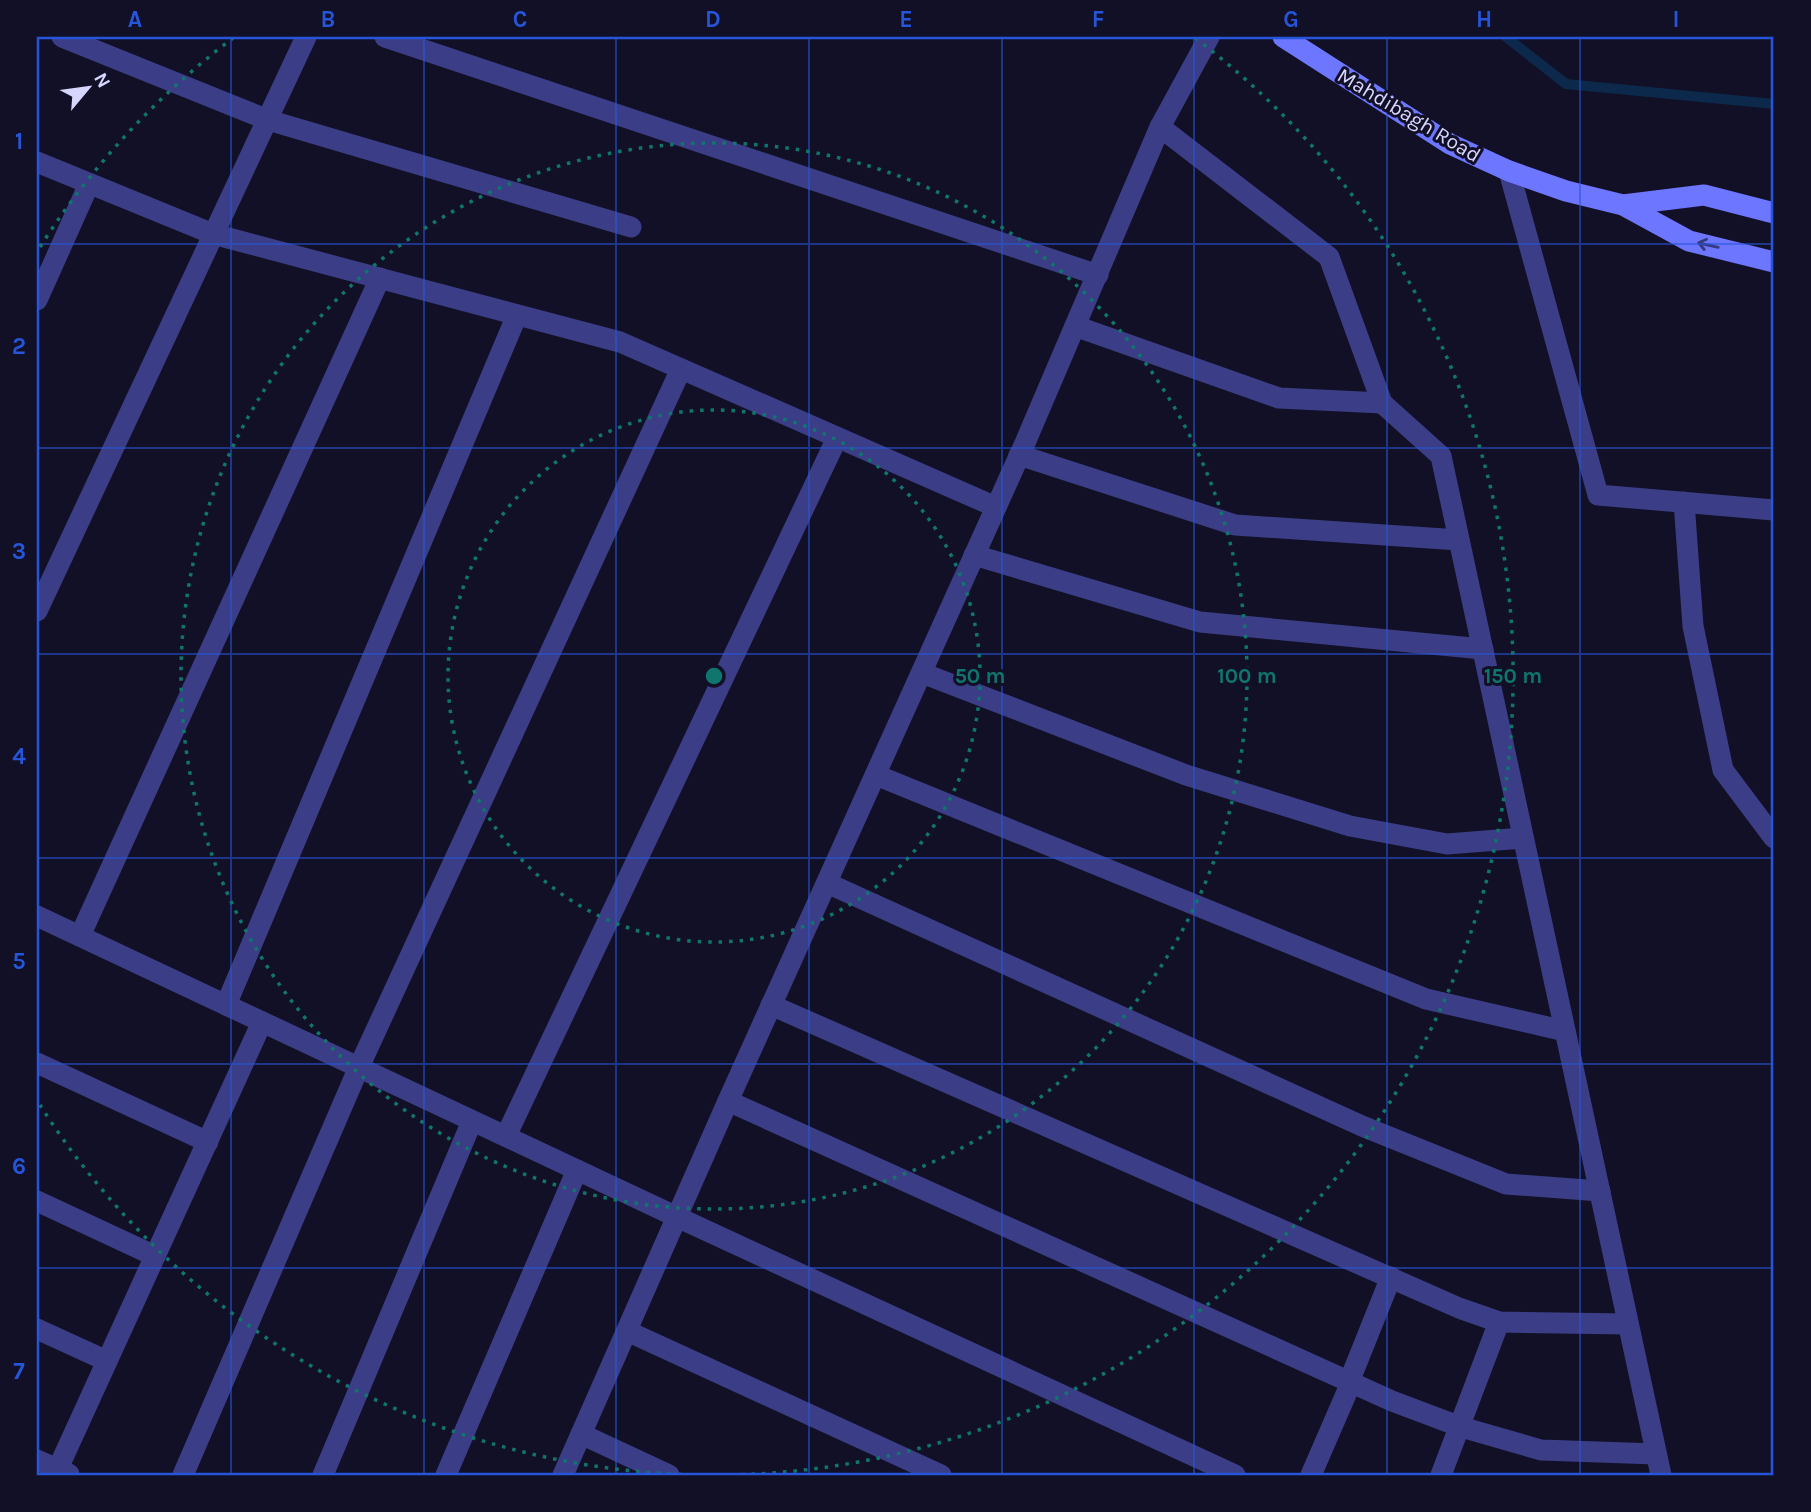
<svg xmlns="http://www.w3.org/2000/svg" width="1811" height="1512" font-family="Karla,sans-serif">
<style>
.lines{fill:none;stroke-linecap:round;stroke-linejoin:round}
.stream{stroke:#0c284a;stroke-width:10}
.street{stroke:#3b3e86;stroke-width:21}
.secondary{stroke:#6d76ff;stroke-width:21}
.oneway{stroke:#36397d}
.grid{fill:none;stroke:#2655da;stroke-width:2;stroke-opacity:0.55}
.ring{fill:none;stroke:#0f766e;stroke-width:3.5;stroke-dasharray:3.5 7}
.labels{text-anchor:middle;stroke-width:6;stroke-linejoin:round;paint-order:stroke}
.street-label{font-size:21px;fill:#d7d6ff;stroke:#121027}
.centre{fill:#0f766e;stroke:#121027;stroke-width:3.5}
.ring-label{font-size:21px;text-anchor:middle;font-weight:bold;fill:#0f766e;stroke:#121027;stroke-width:6;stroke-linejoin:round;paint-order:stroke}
.neatline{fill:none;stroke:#2655da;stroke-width:2.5}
.grid-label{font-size:23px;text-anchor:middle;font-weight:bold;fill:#2655da}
</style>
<rect width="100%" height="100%" fill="#121027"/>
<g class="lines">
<polyline class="stream" points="1506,37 1566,84 1774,104"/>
<g class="street">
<polyline points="62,37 268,120 631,227"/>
<polyline points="385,37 1098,275"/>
<polyline points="1160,127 1329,257 1382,403 1441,456 1661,1475"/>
<polyline points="37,162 213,234 620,342 996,507"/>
<polyline points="1509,171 1598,495 1774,510"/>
<polyline points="37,300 89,184"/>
<polyline points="1075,326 1279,398 1382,403"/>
<polyline points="1019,455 1235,525 1459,540"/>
<polyline points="1684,502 1693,626 1723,770 1774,838"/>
<polyline points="974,555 1200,622 1483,649"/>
<polyline points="37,611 306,37"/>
<polyline points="922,673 1186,775 1350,826 1447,844 1523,838"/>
<polyline points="876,775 1426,999 1565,1031"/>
<polyline points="827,883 1362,1126 1506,1184 1600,1191"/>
<polyline points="37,916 677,1217 1235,1475"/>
<polyline points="80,936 380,278"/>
<polyline points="226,1005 517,315"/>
<polyline points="771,1005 1459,1308 1499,1322 1628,1324"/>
<polyline points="37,1063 208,1142"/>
<polyline points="728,1101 1392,1401 1461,1427 1541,1450 1656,1454"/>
<polyline points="506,1136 837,438"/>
<polyline points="37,1201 155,1256"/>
<polyline points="37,1329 107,1361"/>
<polyline points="627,1331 941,1475"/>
<polyline points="581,1434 669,1475"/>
<polyline points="37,1460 69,1474"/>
<polyline points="55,1475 262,1022"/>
<polyline points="183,1475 359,1067 681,369"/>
<polyline points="323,1475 472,1121"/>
<polyline points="446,1475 577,1170"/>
<polyline points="563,1475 728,1101 1025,443 1160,127 1209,37"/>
<polyline points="1311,1475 1350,1385 1349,1382 1391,1277"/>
<polyline points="1441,1475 1499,1322"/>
</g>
<g class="secondary">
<polyline points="1283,37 1450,144 1509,171 1566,191 1623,205 1689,241 1774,262"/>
<polyline points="1623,205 1704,195 1774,213"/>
</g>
</g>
<defs><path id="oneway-shaft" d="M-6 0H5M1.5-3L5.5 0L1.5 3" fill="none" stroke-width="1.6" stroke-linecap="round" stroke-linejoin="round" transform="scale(1.75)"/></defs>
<use class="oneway" href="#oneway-shaft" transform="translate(1708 245) rotate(-167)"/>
<path class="grid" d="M 231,37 L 231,1475M 424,37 L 424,1475M 616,37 L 616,1475M 809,37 L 809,1475M 1002,37 L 1002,1475M 1194,37 L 1194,1475M 1387,37 L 1387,1475M 1580,37 L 1580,1475M 37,244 L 1774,244M 37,448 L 1774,448M 37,654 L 1774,654M 37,858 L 1774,858M 37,1064 L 1774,1064M 37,1268 L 1774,1268"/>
<g class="ring">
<circle cx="714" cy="676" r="266"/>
<circle cx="714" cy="676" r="533"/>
<path d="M40 247A799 799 0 0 1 233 38M1195 38A799 799 0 1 1 40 1105"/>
</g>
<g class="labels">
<g class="street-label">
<text transform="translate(1409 115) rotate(31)" y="7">Mahdibagh Road</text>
</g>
</g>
<circle cx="714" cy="676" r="10" class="centre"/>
<g class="ring-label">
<text x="980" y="683">50 m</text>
<text x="1247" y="683">100 m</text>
<text x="1513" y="683">150 m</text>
</g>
<rect width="1811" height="1512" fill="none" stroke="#121027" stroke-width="77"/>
<g transform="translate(88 88) rotate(61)" stroke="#121027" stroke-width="5" paint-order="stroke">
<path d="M0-5L12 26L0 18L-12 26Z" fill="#d7d6ff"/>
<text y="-10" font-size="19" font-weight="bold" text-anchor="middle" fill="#d7d6ff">N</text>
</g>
<rect x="38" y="38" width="1734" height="1436" class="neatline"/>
<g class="grid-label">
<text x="135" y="27">A</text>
<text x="328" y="27">B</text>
<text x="520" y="27">C</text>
<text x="713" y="27">D</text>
<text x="906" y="27">E</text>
<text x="1098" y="27">F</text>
<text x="1291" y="27">G</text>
<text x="1484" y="27">H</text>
<text x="1676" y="27">I</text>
<text x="19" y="149">1</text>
<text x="19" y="354">2</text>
<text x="19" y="559">3</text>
<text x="19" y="764">4</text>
<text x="19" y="969">5</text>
<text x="19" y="1174">6</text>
<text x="19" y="1379">7</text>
</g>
</svg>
